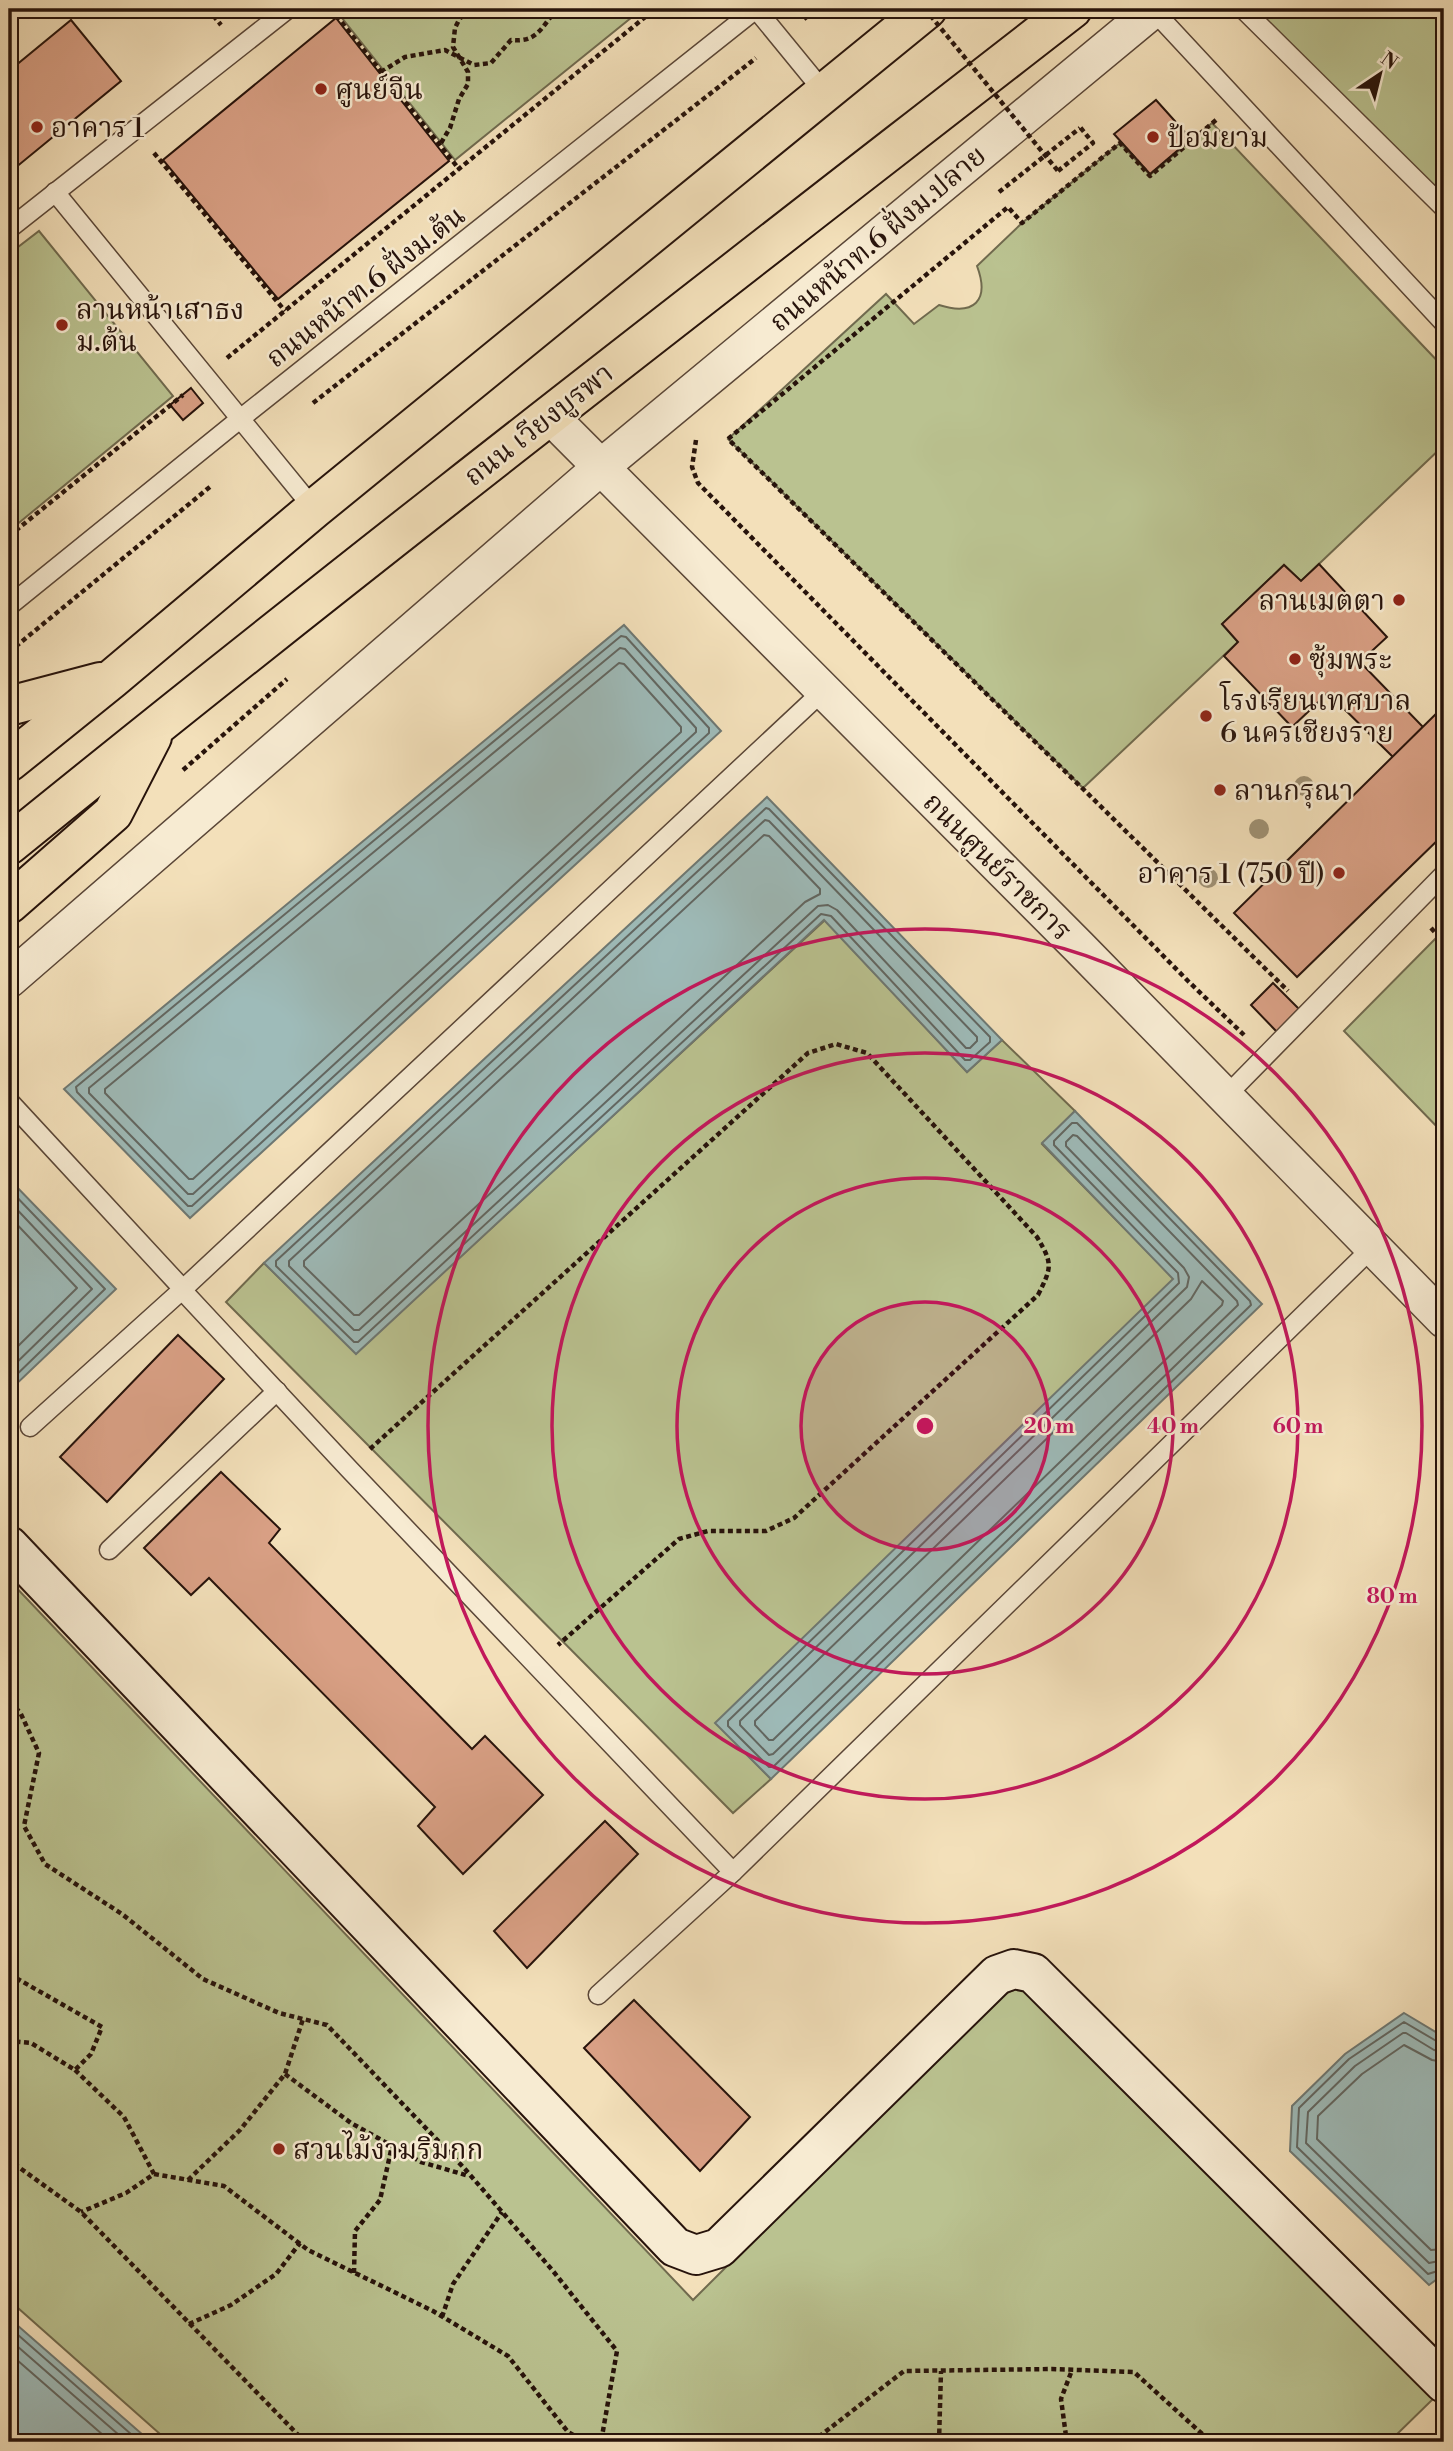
<svg xmlns="http://www.w3.org/2000/svg" width="1453" height="2451" font-family="'Libre Bodoni','Noto Serif Thai',serif">
<style>
.green{fill:#bac290;stroke:#706a4e;stroke-width:2}
.water{fill:#9ebbb9;stroke:#6e7873;stroke-width:2}
.lines{fill:none;stroke-linecap:round;stroke-linejoin:round}
.shore{stroke:#626762;stroke-width:2}
.building{fill:#d9a085;stroke:#27130b;stroke-width:2}
.lane-casing{stroke:#5a4637;stroke-width:21}
.street-casing{stroke:#5a4637;stroke-width:38}
.secondary-casing{stroke:#27130b;stroke-width:42}
.primary-casing{stroke:#27130b;stroke-width:42}
.path{stroke:#27130b;stroke-width:4.5;stroke-dasharray:5 3.5;stroke-linecap:butt}
.lane{stroke:#f7ebd2;stroke-width:18}
.street{stroke:#f7ebd2;stroke-width:35}
.secondary{stroke:#f7ebd2;stroke-width:38}
.primary{stroke:#f3e0ba;stroke-width:38}
.path-bridge{stroke:#27130b;stroke-width:4.5;stroke-dasharray:5 3.5;stroke-linecap:butt}
.tree{fill:#9f9174}
.ring{fill:none;stroke:#c2185b;stroke-width:3.5}
.poi-dot{fill:#8f2418;stroke:#f7ebd2;stroke-width:2.5}
.labels{text-anchor:middle;stroke-width:5;stroke-linejoin:round;paint-order:stroke}
.poi-label{font-size:28px;fill:#27130b;stroke:#f7ebd2;text-anchor:start}
.street-label{font-size:28px;fill:#27130b;stroke:#f7ebd2}
.centre{fill:#c2185b;stroke:#f7ebd2;stroke-width:3.5}
.ring-label{font-size:21px;text-anchor:middle;font-weight:bold;fill:#c2185b;stroke:#f7ebd2;stroke-width:5;stroke-linejoin:round;paint-order:stroke}
</style>
<rect width="100%" height="100%" fill="#f3e0ba"/>
<filter id="stains"><feTurbulence type="fractalNoise" baseFrequency=".00286" numOctaves="4"/><feColorMatrix values="0 0 0 0 .2 0 0 0 0 .09 0 0 0 0 .02 0 0 0 .5 -.17"/></filter>
<radialGradient id="worn" r=".72"><stop offset=".6" stop-color="#630" stop-opacity="0"/><stop offset="1" stop-color="#630" stop-opacity=".3"/></radialGradient>
<g class="green">
<polygon points="343,9 642,9 455,160 338,13"/>
<polygon points="1243,9 1444,9 1444,208"/>
<path d="M 1212,123 L 1444,368 L 1444,445 L 1301,581 L 1284,565 L 1222,624 L 1238,642 L 1083,788 L 728,439 L 886,294 L 914,324 L 939,305 C 974,316 990,301 977,266 L 1022,223 L 1120,143 L 1150,175 Z"/>
<polygon points="39,231 173,396 9,531 9,254"/>
<polygon points="825,920 967,1072 1002,1040 1075,1111 1042,1144 1174,1279 716,1723 771,1779 733,1813 226,1302 264,1263 356,1353"/>
<polygon points="1444,930 1444,1134 1344,1031"/>
<polygon points="9,1580 693,2300 997,1997 1019,1988 1035,1992 1434,2398 1389,2442 169,2442 9,2300"/>
</g>
<g class="water">
<polygon points="624,625 721,731 190,1218 64,1089"/>
<polygon points="767,797 1002,1040 967,1072 824,920 356,1354 264,1263"/>
<polygon points="1075,1111 1262,1304 771,1779 715,1723 1173,1279 1042,1143"/>
<polygon points="9,1179 116,1289 9,1391"/>
<polygon points="1404,2013 1444,2037 1444,2274 1429,2285 1290,2151 1292,2106 1345,2054"/>
<polygon points="9,2318 151,2442 9,2442"/>
</g>
<g class="lines">
<g class="shore">
<polygon points="621,636 626,637 709,728 709,733 192,1206 188,1206 77,1092 76,1087"/>
<polygon points="620,648 625,649 696,728 696,732 193,1194 188,1194 89,1093 89,1088"/>
<polygon points="619,663 624,664 681,727 681,732 193,1179 189,1179 105,1093 105,1089"/>
<polygon points="766,808 769,809 990,1037 990,1042 970,1060 965,1060 831,916 821,914 358,1342 354,1342 276,1266 276,1261"/>
<polygon points="765,820 769,821 977,1037 977,1041 970,1048 966,1048 837,910 828,905 818,906 359,1330 354,1330 289,1266 289,1261"/>
<polygon points="764,835 769,836 820,889 820,894 805,902 359,1315 354,1315 304,1266 304,1261"/>
<polygon points="1072,1123 1077,1123 1250,1301 1251,1305 773,1767 769,1767 728,1726 728,1721 1179,1283 1178,1273 1054,1145 1054,1141"/>
<polygon points="1073,1135 1077,1136 1237,1301 1238,1305 773,1754 769,1755 740,1725 740,1721 1187,1287 1189,1277 1184,1268 1066,1146 1066,1142"/>
<polyline points="9,1189 105,1289 9,1382"/>
<polyline points="9,1201 92,1289 9,1370"/>
<polyline points="9,1216 77,1288 9,1355"/>
<polygon points="1202,1281 1223,1301 1222,1305 773,1740 769,1740 755,1725 755,1721 1191,1299"/>
<polyline points="1444,2043 1438,2042 1404,2022 1349,2059 1299,2108 1297,2147 1428,2274 1444,2269"/>
<polyline points="1444,2052 1434,2050 1406,2033 1403,2033 1355,2066 1308,2112 1306,2143 1429,2263 1444,2260"/>
<polyline points="1444,2062 1432,2060 1404,2045 1362,2074 1318,2116 1317,2139 1431,2250 1444,2249"/>
<polyline points="9,2327 140,2442"/>
<polyline points="9,2339 127,2442"/>
<polyline points="9,2353 111,2442"/>
</g>
</g>
<g class="building">
<polygon points="336,18 449,161 278,299 163,160"/>
<polygon points="71,20 121,81 9,173 9,71"/>
<polygon points="1156,100 1191,139 1150,174 1114,134"/>
<polygon points="191,388 203,403 183,420 170,405"/>
<polygon points="1319,564 1387,637 1360,662 1423,727 1393,757 1328,693 1292,727 1224,656 1238,642 1222,624 1284,565 1301,581"/>
<polygon points="1444,706 1444,834 1297,977 1234,913"/>
<polygon points="1273,983 1300,1010 1277,1032 1251,1005"/>
<polygon points="178,1335 224,1379 107,1502 60,1457"/>
<polygon points="221,1472 280,1529 269,1543 472,1749 485,1736 543,1795 463,1874 418,1826 435,1807 209,1578 191,1595 144,1548"/>
<polygon points="605,1821 638,1854 527,1968 494,1931"/>
<polygon points="634,2000 750,2117 700,2171 584,2048"/>
</g>
<g class="lines">
<defs>
<g id="lane">
<polyline points="756,9 824,92"/>
<polyline points="1152,9 1444,323"/>
<polyline points="1243,9 1444,208"/>
<polyline points="55,192 314,509"/>
<polyline points="9,229 288,9"/>
<polyline points="9,606 240,419 756,9"/>
<polyline points="1226,1096 1444,874"/>
<polyline points="9,1101 182,1288"/>
<polyline points="182,1290 349,1469 733,1872"/>
<polyline points="30,1427 182,1290 824,690"/>
<polyline points="109,1550 277,1391"/>
<polyline points="598,1995 733,1872 1374,1246"/>
</g>
<g id="street">
<polyline points="549,415 1079,947 1444,1320"/>
<polyline points="9,980 601,467 1153,10"/>
</g>
<polyline id="secondary" points="9,1546 675,2247 696,2255 719,2248 997,1975 1014,1969 1033,1973 1444,2383"/>
<g id="primary">
<polyline points="9,706 100,682"/>
<polyline points="9,762 112,679 314,509 927,9"/>
<path d="M 9,845 C 359,561 716,286 1072,9"/>
<polyline points="9,904 113,813 152,737"/>
</g>
</defs>
<use href="#lane" class="lane-casing"/>
<use href="#street" class="street-casing"/>
<use href="#secondary" class="secondary-casing"/>
<use href="#primary" class="primary-casing"/>
<g class="path">
<polyline points="208,9 221,25"/>
<polyline points="331,9 459,169"/>
<polyline points="804,19 817,9"/>
<path d="M 381,72 L 405,57 L 445,50 L 474,65 L 491,63 L 511,40 C 538,43 542,26 557,9"/>
<polyline points="1216,120 1150,176 1120,143 1022,223 1008,207 728,439 1288,991"/>
<polyline points="441,143 450,128 459,99 468,84 468,72 453,47 455,28 460,18 477,9"/>
<polyline points="154,153 285,311"/>
<polyline points="1058,171 1093,143 1080,127"/>
<polyline points="999,192 1080,128"/>
<polyline points="227,358 655,9"/>
<polyline points="313,403 756,58"/>
<polyline points="696,440 692,467 698,483 1188,981 1244,1035"/>
<polyline points="9,536 183,395"/>
<polyline points="9,652 211,486"/>
<polyline points="183,770 287,679"/>
<polyline points="1431,928 1444,942"/>
<path d="M 370,1449 L 808,1053 L 836,1044 L 867,1053 L 1037,1237 C 1053,1264 1052,1267 1038,1295 L 794,1518 L 766,1531 L 708,1531 L 679,1539 L 558,1645"/>
<polyline points="9,1702 20,1712 39,1753 24,1826 45,1864 122,1914 203,1979 279,2013 327,2025 465,2169 553,2271 617,2351 601,2442"/>
<polyline points="9,1974 102,2027 91,2054 75,2070 31,2043 9,2041"/>
<polyline points="75,2070 124,2117 154,2174 126,2193 81,2212"/>
<polyline points="285,2074 351,2123 421,2162 469,2176"/>
<polyline points="9,2157 13,2163 81,2212 305,2442"/>
<polyline points="154,2174 224,2186 308,2250 433,2311 508,2356 568,2432 586,2442"/>
<polyline points="188,2180 240,2130 285,2074 303,2019"/>
<polyline points="354,2273 355,2231 380,2200 392,2146"/>
<polyline points="442,2317 453,2284 502,2212"/>
<polyline points="189,2324 231,2305 276,2274 300,2243"/>
<polyline points="812,2442 904,2371 1052,2369 1134,2372 1211,2442"/>
<polyline points="939,2442 941,2371"/>
<polyline points="1071,2442 1066,2436 1061,2399 1072,2370"/>
</g>
<use href="#lane" class="lane"/>
<use href="#street" class="street"/>
<use href="#secondary" class="secondary"/>
<use href="#primary" class="primary"/>
<polyline class="path-bridge" points="925,9 1058,171"/>
</g>
<g class="tree">
<circle cx="1304" cy="786" r="10"/>
<circle cx="1259" cy="829" r="10"/>
<circle cx="1208" cy="878" r="10"/>
</g>
<circle cx="925" cy="1426" r="124" fill="#c2185b" fill-opacity=".12"/>
<g class="ring">
<circle cx="925" cy="1426" r="124"/>
<circle cx="925" cy="1426" r="248"/>
<circle cx="925" cy="1426" r="373"/>
<circle cx="925" cy="1426" r="497"/>
</g>
<g class="poi-dot">
<circle cx="321" cy="89" r="7"/>
<circle cx="37" cy="127" r="7"/>
<circle cx="1153" cy="137" r="7"/>
<circle cx="62" cy="325" r="7"/>
<circle cx="1399" cy="600" r="7"/>
<circle cx="1295" cy="659" r="7"/>
<circle cx="1206" cy="716" r="7"/>
<circle cx="1220" cy="790" r="7"/>
<circle cx="1339" cy="873" r="7"/>
<circle cx="279" cy="2149" r="7"/>
</g>
<g class="labels">
<g class="poi-label">
<text x="335" y="99">ศูนย์จีน</text>
<text x="51" y="137">อาคาร 1</text>
<text x="1167" y="147">ป้อมยาม</text>
<text x="76" y="319">ลานหน้าเสาธง<tspan x="76" dy="32">ม.ต้น</tspan></text>
<text x="1385" y="610" text-anchor="end">ลานเมตตา</text>
<text x="1309" y="669">ซุ้มพระ</text>
<text x="1220" y="710">โรงเรียนเทศบาล<tspan x="1220" dy="32">6 นครเชียงราย</tspan></text>
<text x="1234" y="800">ลานกรุณา</text>
<text x="1325" y="883" text-anchor="end">อาคาร 1 (750 ปี)</text>
<text x="293" y="2159">สวนไม้งามริมกก</text>
</g>
<g class="street-label">
<text transform="translate(877 238) rotate(-40)" y="10">ถนนหน้าท.6 ฝั่งม.ปลาย</text>
<text transform="translate(365 286) rotate(-38)" y="10">ถนนหน้าท.6 ฝั่งม.ต้น</text>
<text transform="translate(538 424) rotate(-38)" y="10">ถนน เวียงบูรพา</text>
<text transform="translate(998 866) rotate(45)" y="10">ถนนศูนย์ราชการ</text>
</g>
</g>
<circle cx="925" cy="1426" r="10" class="centre"/>
<g class="ring-label">
<text x="1049" y="1433">20 m</text>
<text x="1173" y="1433">40 m</text>
<text x="1298" y="1433">60 m</text>
<text x="1392" y="1603">80 m</text>
</g>
<rect width="1453" height="2451" fill="none" stroke="#f3e0ba" stroke-width="35"/>
<rect x="10" y="10" width="1432" height="2430" fill="none" stroke="#27130b" stroke-width="3.5"/>
<rect x="18" y="18" width="1418" height="2416" fill="none" stroke="#27130b" stroke-width="2"/>
<g transform="translate(1380 74) rotate(35)" stroke="#f7ebd2" stroke-width="5" paint-order="stroke">
<path d="M0-5L12 26L0 18L-12 26Z" fill="#27130b"/>
<text y="-10" font-size="19" font-weight="bold" text-anchor="middle" fill="#27130b">N</text>
</g>
<rect width="100%" height="100%" filter="url(#stains)"/>
<rect width="100%" height="100%" fill="url(#worn)"/>
</svg>
